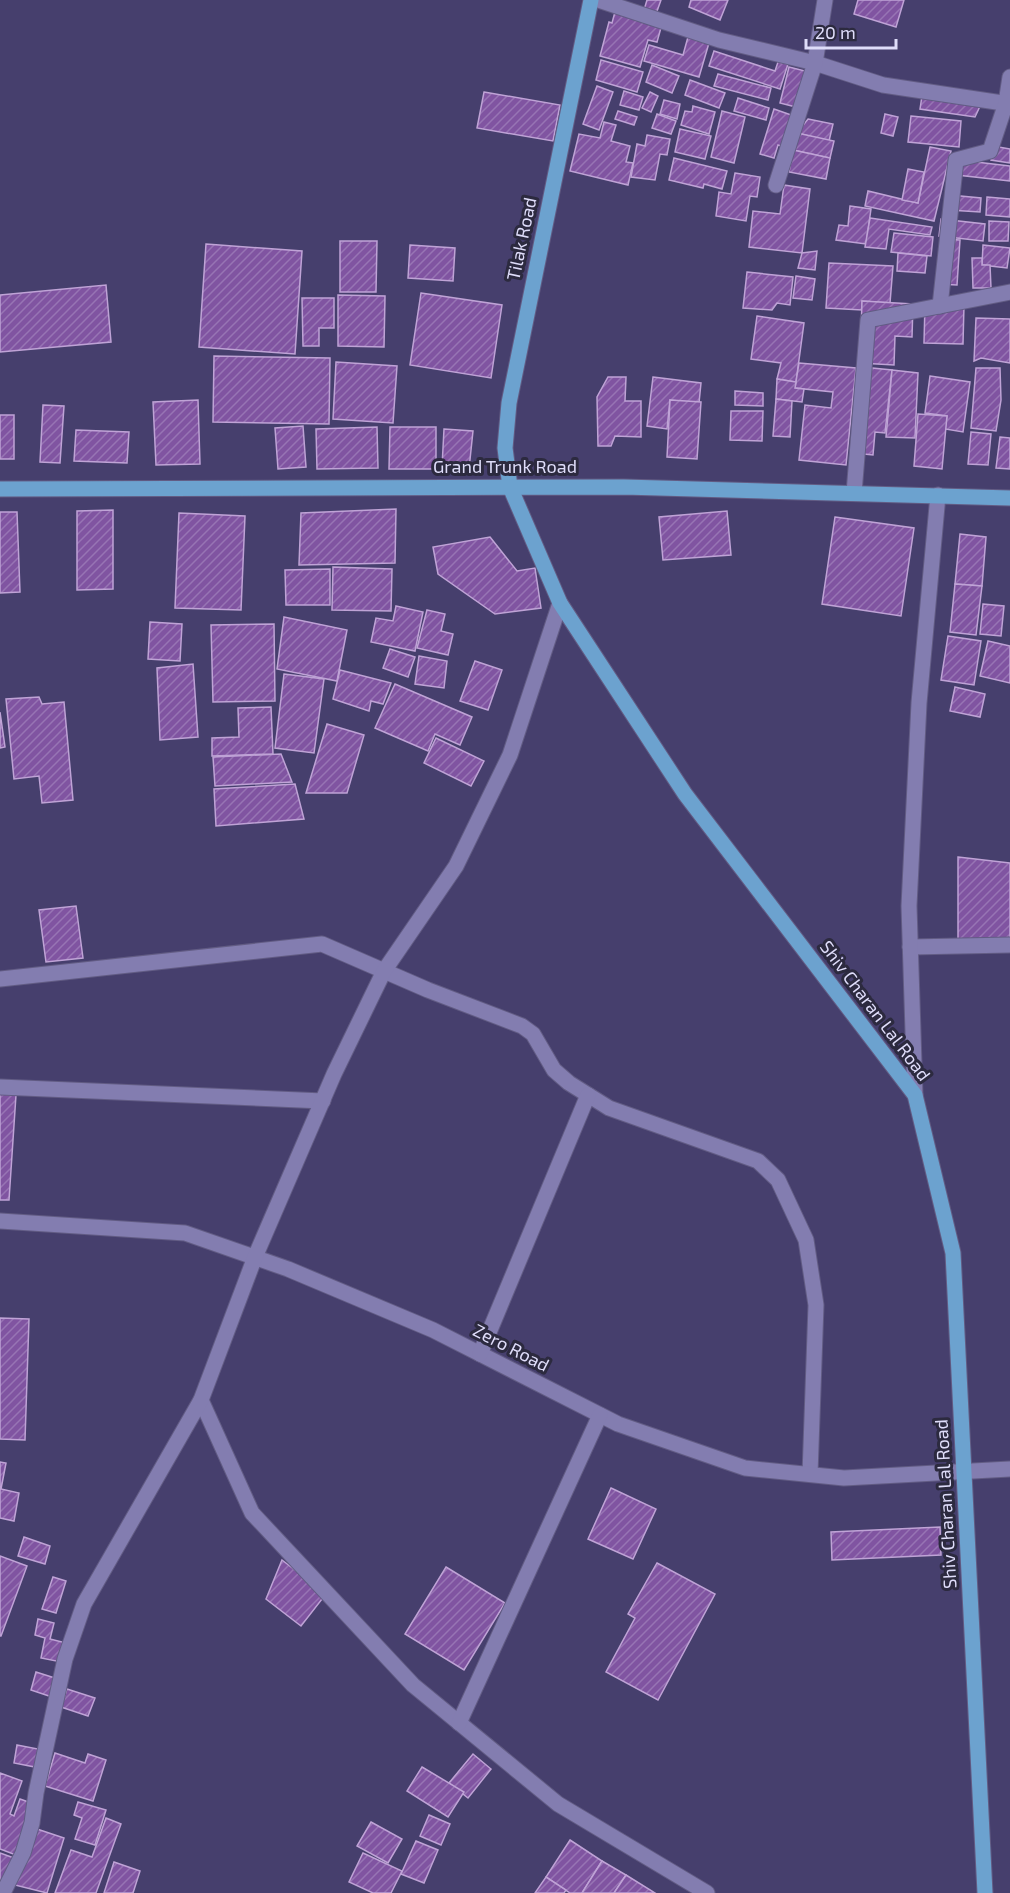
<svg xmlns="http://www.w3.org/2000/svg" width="1010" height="1893" font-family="'Exo 2',sans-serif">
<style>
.building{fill:url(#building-hatch);stroke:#bfa3d6;stroke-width:1.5}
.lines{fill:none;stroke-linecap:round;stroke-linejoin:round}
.minor-casing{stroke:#625c84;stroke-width:17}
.major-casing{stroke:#625c84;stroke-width:17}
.minor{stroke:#837db0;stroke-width:15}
.major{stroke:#6ca2cf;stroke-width:15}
.labels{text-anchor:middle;stroke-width:6;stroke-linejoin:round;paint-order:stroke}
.street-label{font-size:18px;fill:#dfddfa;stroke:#2c2a3f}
</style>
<defs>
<pattern id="building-hatch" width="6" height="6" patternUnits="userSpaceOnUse" patternTransform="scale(1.5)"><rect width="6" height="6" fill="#8054a1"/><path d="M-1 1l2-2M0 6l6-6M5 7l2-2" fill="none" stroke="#9774b4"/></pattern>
</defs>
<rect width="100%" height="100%" fill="#463f6d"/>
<g class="building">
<polygon points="647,0 661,0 656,14 644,10"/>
<polygon points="691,0 728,0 720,20 689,7"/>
<polygon points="858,0 904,0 896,27 854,14"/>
<polygon points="615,12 662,24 657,42 648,40 640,67 600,56 609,22 612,23"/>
<polygon points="688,37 709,43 699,77 644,61 649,45 683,55"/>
<polygon points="714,51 775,71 778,62 788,64 780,89 709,66"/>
<polygon points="601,60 643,72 637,92 596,80"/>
<polygon points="652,65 679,76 672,93 646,82"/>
<polygon points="789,67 805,71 796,107 780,103"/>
<polygon points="718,74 771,88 768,100 714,86"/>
<polygon points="690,80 725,93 719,108 685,95"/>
<polygon points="597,86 613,92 599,130 583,124"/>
<polygon points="624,91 643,97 639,110 620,105"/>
<polygon points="484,92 560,105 553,141 477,128"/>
<polygon points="650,92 658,96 651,112 642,108"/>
<polygon points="922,96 981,104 975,117 920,109"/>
<polygon points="738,98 769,108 766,120 734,111"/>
<polygon points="664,100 680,104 677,119 660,114"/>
<polygon points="693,106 715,112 709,134 681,125 685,111 692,112"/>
<polygon points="774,109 794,116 784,147 778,145 774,158 760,154"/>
<polygon points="618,111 637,117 634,125 615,119"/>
<polygon points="722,111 745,117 734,163 711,157"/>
<polygon points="657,114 676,121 671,134 652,128"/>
<polygon points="885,114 898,117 893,136 881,133"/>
<polygon points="911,116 961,121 959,147 908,142"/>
<polygon points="808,119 833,124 829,141 797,133"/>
<polygon points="604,122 616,125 611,141 630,146 626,162 633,163 628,185 570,171 579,134 600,138"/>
<polygon points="680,129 711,136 705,159 675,152"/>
<polygon points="797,133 834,141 830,158 793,150"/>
<polygon points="647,135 670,139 667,155 660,154 655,180 631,177 637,144 645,146"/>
<polygon points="993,146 1010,149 1010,163 991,160"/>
<polygon points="930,147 951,151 934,221 865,206 868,191 918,203"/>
<polygon points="793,150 830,158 826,179 789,172"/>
<polygon points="674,158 727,171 722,189 704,184 703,188 669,180"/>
<polygon points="959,160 1010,166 1010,181 957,175"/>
<polygon points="908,169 924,172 918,203 902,200"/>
<polygon points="735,173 760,177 757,197 750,196 746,221 716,216 719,192 731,194"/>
<polygon points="784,185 810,189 802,253 749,247 753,211 780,214"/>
<polygon points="950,195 981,198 980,212 949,210"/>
<polygon points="987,197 1010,199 1010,217 986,215"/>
<polygon points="850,206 871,209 866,244 836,240 839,225 848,226"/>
<polygon points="870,218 932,227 930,235 889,229 886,249 865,247"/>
<polygon points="941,219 985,224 983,241 939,236"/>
<polygon points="989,221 1009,222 1008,241 989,241"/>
<polygon points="894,233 933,237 931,256 891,252"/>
<polygon points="941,239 960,240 957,285 938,284"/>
<polygon points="340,241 377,241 376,292 340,292"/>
<polygon points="206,244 302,251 295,354 199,347"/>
<polygon points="410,245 455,248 453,281 408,278"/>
<polygon points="983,245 1010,248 1007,268 982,265"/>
<polygon points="817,251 815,270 798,268 802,253"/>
<polygon points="898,253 927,256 925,273 897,271"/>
<polygon points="972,258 982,258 982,265 990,265 991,288 973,288"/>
<polygon points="829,263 893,266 890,303 862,301 862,310 826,308"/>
<polygon points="747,272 793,277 790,305 777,303 772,310 743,308"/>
<polygon points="796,276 815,279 812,300 793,298"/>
<polygon points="106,285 111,342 0,352 0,295"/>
<polygon points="421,293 502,305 491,378 410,365"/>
<polygon points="338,295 385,296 384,347 338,346"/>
<polygon points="302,298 334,298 334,328 319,328 319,346 303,346"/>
<polygon points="862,301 913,304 912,337 895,336 894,365 860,363"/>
<polygon points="925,304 964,305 963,344 924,343"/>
<polygon points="757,316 804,323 796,382 777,379 781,363 751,359"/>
<polygon points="976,318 1010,319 1010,363 981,358 974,361"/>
<polygon points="214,356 330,358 329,424 213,422"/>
<polygon points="336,362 397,366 393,423 333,419"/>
<polygon points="799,363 856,368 846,465 799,460 805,405 831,408 833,392 795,388"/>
<polygon points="862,367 892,370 885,433 875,432 873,455 854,453"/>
<polygon points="976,368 1000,368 1001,400 996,431 971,428"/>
<polygon points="892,370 918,373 915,438 886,437"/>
<polygon points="930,376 970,382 963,432 945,429 947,416 925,413"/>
<polygon points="608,377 626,377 625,401 641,401 641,437 615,436 611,446 598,446 597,397"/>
<polygon points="653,377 701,383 699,403 670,400 667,429 647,426"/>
<polygon points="777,379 796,382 795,388 804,389 802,402 776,399"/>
<polygon points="735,391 763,393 763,406 735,405"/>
<polygon points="776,399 792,401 790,437 773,436"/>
<polygon points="198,400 200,464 156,465 153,402"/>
<polygon points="670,400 701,402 697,459 667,457"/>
<polygon points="43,405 64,406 60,463 40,462"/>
<polygon points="731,411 763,411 762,441 730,440"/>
<polygon points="918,414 947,416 942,469 914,466"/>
<rect x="0" y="415" width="14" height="44"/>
<polygon points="303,426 306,467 278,469 275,428"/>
<polygon points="377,427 378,468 317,469 316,429"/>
<polygon points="390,427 436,427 436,469 389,469"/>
<polygon points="444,429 473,431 469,469 442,467"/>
<polygon points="76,430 129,432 127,463 74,461"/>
<polygon points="971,432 991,434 988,465 968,464"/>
<polygon points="1000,437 1010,438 1010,469 996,468"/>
<polygon points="396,509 395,563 299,565 301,513"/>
<polygon points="113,510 113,589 77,590 77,511"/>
<polygon points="727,511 731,555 663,560 659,517"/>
<polygon points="0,512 17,512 20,592 0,593"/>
<polygon points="179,513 245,516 241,610 175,608"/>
<polygon points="835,517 914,528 901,616 822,604"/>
<polygon points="960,534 986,537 982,586 955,584"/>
<polygon points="490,537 517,571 535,568 541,608 495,614 438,574 433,547"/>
<polygon points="333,567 392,569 391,611 332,610"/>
<polygon points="330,569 330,605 286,605 285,570"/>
<polygon points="955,584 982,586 976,635 950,632"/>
<polygon points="983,604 1004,606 1001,636 980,634"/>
<polygon points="396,606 423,612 415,651 371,642 376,618 393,621"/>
<polygon points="427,610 445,614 441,631 453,634 448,655 417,648"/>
<polygon points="284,617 347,630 337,681 277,669"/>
<polygon points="150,622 182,624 180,661 148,659"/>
<polygon points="274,624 275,701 213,702 211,625"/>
<polygon points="948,636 981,641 974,685 941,680"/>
<polygon points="988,641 1010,646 1010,683 980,676"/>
<polygon points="390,649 415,657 408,677 383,668"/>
<polygon points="419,656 447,661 444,688 415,684"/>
<polygon points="475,661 502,670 488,710 460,701"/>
<polygon points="193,664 198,737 160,740 157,668"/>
<polygon points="340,670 391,683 383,704 371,701 369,711 333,699"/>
<polygon points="284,674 324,679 314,753 275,748"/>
<polygon points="395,684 472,717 460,745 435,734 428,751 375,728"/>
<polygon points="955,687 985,694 980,717 950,711"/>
<polygon points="39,697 42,704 64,702 73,800 42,803 39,776 14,779 6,699"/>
<polygon points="271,707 273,754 212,756 212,738 239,737 238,708"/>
<polygon points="0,712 5,747 0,748"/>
<polygon points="327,724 364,735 347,793 306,793"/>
<polygon points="436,738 484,761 471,786 424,763"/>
<polygon points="281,754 292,782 215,786 213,757"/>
<polygon points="295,784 304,819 216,826 214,789"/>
<polygon points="958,857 1010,863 1010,940 958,939"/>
<polygon points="76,906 83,958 46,962 39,910"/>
<polygon points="0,1094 16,1095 9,1200 0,1200"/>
<polygon points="0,1318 29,1319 25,1440 0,1439"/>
<polygon points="0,1462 6,1463 1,1489 19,1493 14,1521 0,1518"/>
<polygon points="611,1488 656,1509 633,1559 588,1539"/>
<polygon points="940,1527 941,1555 832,1560 831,1532"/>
<polygon points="24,1537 50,1546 45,1564 18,1556"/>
<polygon points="0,1556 27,1566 1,1636 0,1636"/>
<polygon points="282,1560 326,1594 301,1626 266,1599"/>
<polygon points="657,1563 715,1594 658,1700 606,1672 635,1618 628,1614"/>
<polygon points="446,1567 505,1603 464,1670 405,1634"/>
<polygon points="53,1577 66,1581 56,1613 42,1609"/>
<polygon points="38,1619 54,1623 50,1639 66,1643 61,1662 41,1658 45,1638 35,1635"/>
<polygon points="36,1672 58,1679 52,1697 31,1690"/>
<polygon points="67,1689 95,1698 88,1716 61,1707"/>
<polygon points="17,1745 38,1749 35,1767 14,1763"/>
<polygon points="55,1753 85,1763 88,1754 106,1760 93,1801 45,1786"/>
<polygon points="473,1754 491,1769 468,1798 449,1783"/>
<polygon points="422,1767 464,1792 448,1817 407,1791"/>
<polygon points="0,1773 22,1781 10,1814 14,1816 20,1799 34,1804 16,1855 0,1849"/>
<polygon points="78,1802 106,1810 95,1845 75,1839 82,1818 74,1815"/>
<polygon points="429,1815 450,1824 441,1845 420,1836"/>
<polygon points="106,1818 121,1824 96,1893 55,1893 71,1850 92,1857"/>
<polygon points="371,1822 402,1839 388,1863 357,1846"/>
<polygon points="34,1828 64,1838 47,1893 15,1885"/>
<polygon points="570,1840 602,1861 582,1893 570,1893 546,1877"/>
<polygon points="416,1841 438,1850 424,1883 401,1874"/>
<polygon points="0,1853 14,1858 0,1892"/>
<polygon points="363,1853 402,1871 391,1893 373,1893 349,1882"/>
<polygon points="602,1861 626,1875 614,1893 582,1893"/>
<polygon points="114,1862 140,1871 133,1893 104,1893"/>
<polygon points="626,1875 655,1893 614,1893"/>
<polygon points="546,1877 566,1890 564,1893 535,1893"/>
</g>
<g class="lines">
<defs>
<g id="minor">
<polyline points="598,0 719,40 815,63 883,85 1010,104"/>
<polyline points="776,185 815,63 825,0"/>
<polyline points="940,306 956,160 990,151 1006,103 1010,77"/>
<polyline points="854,493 868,320 1010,292"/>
<polyline points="910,947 1010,945"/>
<polyline points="0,979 322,944 428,990 522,1026 533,1034 554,1070 569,1083 609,1108 758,1161 778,1180 806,1240 816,1305 810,1474"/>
<polyline points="0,1087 323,1101"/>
<polyline points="915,1095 909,906 919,703 938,495"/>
<polyline points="0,1221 185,1233 288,1269 433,1330 618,1424 745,1468 844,1478 1010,1469"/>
<polyline points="480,1354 588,1095"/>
<polyline points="201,1400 252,1513 413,1685 558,1804 707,1893"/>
<polyline points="459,1723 600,1415"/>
<polyline points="3,1893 23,1853 32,1823 36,1793 65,1659 84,1604 201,1400 255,1257 334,1074 384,971 456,866 510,755 560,603"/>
</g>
<g id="major">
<polyline points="591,0 509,403 505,448 510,487 560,603 685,794 915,1095 953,1253 985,1893"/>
<polyline points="0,489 624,487 1010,498"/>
</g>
</defs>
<use href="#minor" class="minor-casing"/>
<use href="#major" class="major-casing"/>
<use href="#minor" class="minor"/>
<use href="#major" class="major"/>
</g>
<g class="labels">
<g class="street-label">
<text transform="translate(522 239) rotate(-78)" y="6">Tilak Road</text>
<text x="505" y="473">Grand Trunk Road</text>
<text transform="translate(875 1011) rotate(53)" y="6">Shiv Charan Lal Road</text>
<text transform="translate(511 1348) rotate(27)" y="6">Zero Road</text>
<text transform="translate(946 1504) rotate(-93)" y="6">Shiv Charan Lal Road</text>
</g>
</g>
<path d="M806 39v9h90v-9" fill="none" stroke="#dfddfa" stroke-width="3"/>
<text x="815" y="39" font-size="18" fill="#dfddfa" stroke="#2c2a3f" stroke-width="4.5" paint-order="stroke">20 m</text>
</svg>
